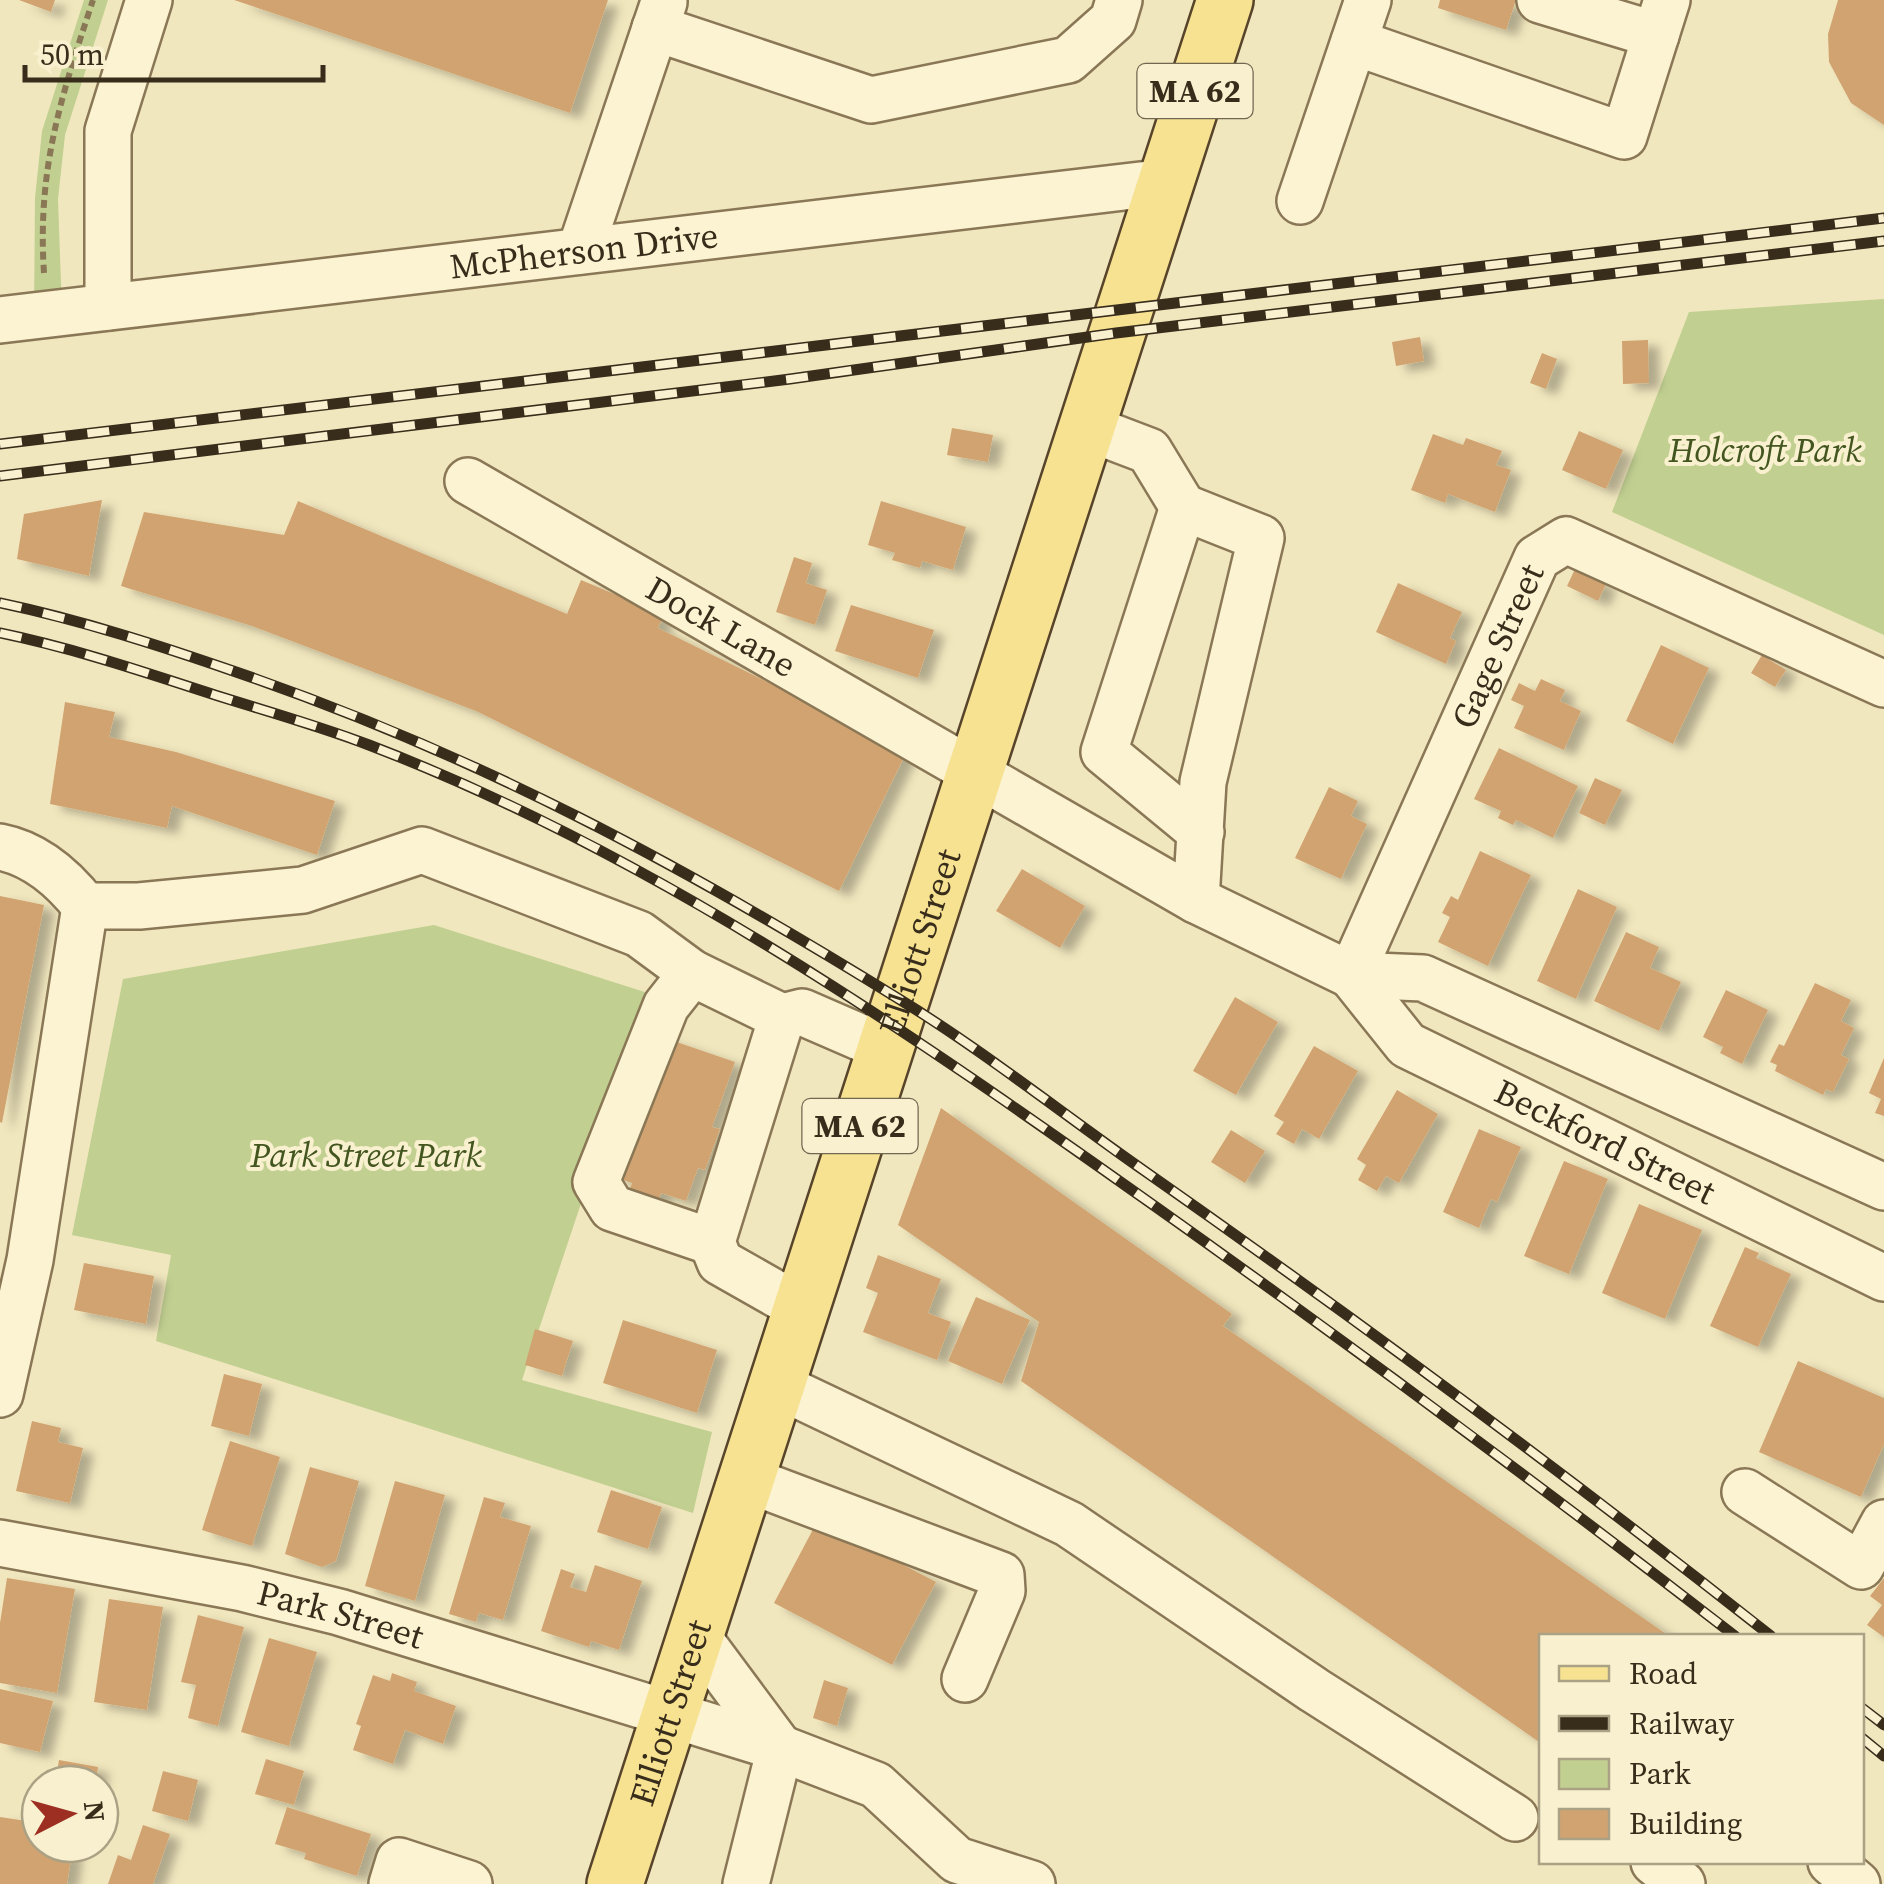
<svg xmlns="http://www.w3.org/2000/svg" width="1884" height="1884" font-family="'Source Serif 4',serif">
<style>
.green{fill:#c1cf91}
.building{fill:#d1a371;filter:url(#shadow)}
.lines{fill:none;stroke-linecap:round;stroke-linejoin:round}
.minor-casing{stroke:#8a7756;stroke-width:50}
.major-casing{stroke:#57442a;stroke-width:60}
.path{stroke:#8a7756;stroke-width:6;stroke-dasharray:8 5;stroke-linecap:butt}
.minor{stroke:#fbf3d2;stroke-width:45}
.major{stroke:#f7e292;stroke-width:55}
.rail-casing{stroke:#382c1b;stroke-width:11}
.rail{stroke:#f8f0ce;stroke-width:8;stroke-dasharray:22;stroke-linecap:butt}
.labels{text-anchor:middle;stroke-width:8;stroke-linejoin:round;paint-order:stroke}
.shield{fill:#f8f0ce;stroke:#726751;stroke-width:2.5}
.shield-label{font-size:32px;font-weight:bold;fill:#382c1b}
.street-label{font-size:35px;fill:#382c1b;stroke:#f8f0ce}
.park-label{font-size:35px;font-style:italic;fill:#435620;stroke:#f8f0ce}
</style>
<defs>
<filter id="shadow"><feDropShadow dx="11" dy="6" stdDeviation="5" flood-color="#0004"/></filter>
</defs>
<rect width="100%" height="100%" fill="#f1e7be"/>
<g class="green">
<polygon points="84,0 108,0 65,135 58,199 62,312 34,316 35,198 42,131"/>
<polygon points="1884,299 1884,635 1612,512 1689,312"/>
<polygon points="434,925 651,994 522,1380 712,1432 693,1513 156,1341 171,1255 72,1235 123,979"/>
</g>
<g class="building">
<polygon points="19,0 55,0 51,12"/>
<polygon points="234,0 608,0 570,113"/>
<polygon points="1440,0 1516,0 1506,30 1438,8"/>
<polygon points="1838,0 1884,0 1884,125 1851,103 1829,62 1828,34"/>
<polygon points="1420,337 1424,361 1396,366 1392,342"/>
<polygon points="1648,340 1649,383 1623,384 1622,341"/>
<polygon points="1542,353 1557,359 1546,389 1530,383"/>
<polygon points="952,428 993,435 988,462 947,455"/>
<polygon points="1579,431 1623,450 1606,489 1562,470"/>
<polygon points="1433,434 1463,445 1466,438 1502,451 1496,465 1511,470 1495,512 1448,494 1445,503 1411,490"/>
<polygon points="102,500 89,576 17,559 24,514"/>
<polygon points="298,501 567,614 581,580 664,615 658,628 907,751 839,891 476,711 252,626 121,586 144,512 284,535"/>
<polygon points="881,501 966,527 953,570 922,561 920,568 892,560 895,553 868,545"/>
<polygon points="794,557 812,563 806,583 827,590 815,625 776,612"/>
<polygon points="1575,569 1606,584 1598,601 1567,586"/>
<polygon points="1398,583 1462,612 1450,638 1456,641 1446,664 1376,632"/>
<polygon points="851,605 934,630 918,678 835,651"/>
<polygon points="1661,645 1709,668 1673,744 1626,721"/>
<polygon points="1762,655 1786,670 1775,687 1751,673"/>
<polygon points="1541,679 1565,690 1560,701 1581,711 1564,750 1514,728 1524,706 1511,700 1519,683 1535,691"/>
<polygon points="65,702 115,712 109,737 176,752 335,801 317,855 172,806 167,828 50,804"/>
<polygon points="1499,748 1578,786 1553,838 1516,820 1513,825 1498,818 1501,811 1474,799"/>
<polygon points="1595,778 1622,790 1605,825 1579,813"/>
<polygon points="1329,787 1358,801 1351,816 1367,824 1341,879 1295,858"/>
<polygon points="1480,851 1531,875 1488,966 1438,942 1450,917 1442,913 1451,896 1458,900"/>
<polygon points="1022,869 1085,906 1060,948 996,911"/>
<polygon points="1578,889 1617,907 1576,999 1537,981"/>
<polygon points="0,896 44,905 2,1123 0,1122"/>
<polygon points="1626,932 1659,947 1650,968 1681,982 1659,1031 1594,1001"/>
<polygon points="1815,983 1851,1000 1841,1021 1854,1028 1841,1055 1849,1059 1833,1092 1826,1089 1823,1095 1775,1071 1777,1065 1770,1062 1779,1044 1784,1046"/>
<polygon points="1726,990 1768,1010 1742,1064 1720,1053 1723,1047 1703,1037"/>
<polygon points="1235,997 1278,1022 1236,1095 1193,1071"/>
<polygon points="662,1037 735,1062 712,1127 720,1129 705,1170 698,1168 686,1201 661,1193 655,1209 626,1200 632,1183 614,1177"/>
<polygon points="1314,1046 1358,1071 1319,1139 1302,1129 1294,1144 1276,1134 1284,1122 1274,1116"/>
<polygon points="1884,1058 1884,1116 1875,1113 1881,1099 1869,1093"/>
<polygon points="1397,1090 1438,1114 1399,1183 1386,1176 1377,1191 1358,1180 1366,1165 1357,1159"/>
<polygon points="941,1108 1232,1314 1223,1326 1669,1636 1542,1636 1542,1744 1021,1381 1039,1322 898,1225"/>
<polygon points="1479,1129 1521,1147 1497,1202 1491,1199 1479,1228 1443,1212"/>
<polygon points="1231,1130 1265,1151 1245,1183 1211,1162"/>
<polygon points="1564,1161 1608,1179 1569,1274 1524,1256"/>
<polygon points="1639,1204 1702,1230 1665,1319 1602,1293"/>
<polygon points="1745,1247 1759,1253 1756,1258 1791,1274 1758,1347 1710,1326"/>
<polygon points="878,1255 941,1279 928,1313 951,1322 937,1360 863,1332 878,1293 866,1288"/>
<polygon points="84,1263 154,1276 146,1324 74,1310"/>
<polygon points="976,1297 1030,1320 1002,1384 948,1361"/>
<polygon points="623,1320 717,1350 697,1413 603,1383"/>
<polygon points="535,1329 573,1341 562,1376 525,1365"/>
<polygon points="1798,1361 1884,1398 1884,1444 1861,1497 1759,1452"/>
<polygon points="224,1374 262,1384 249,1436 211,1426"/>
<polygon points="32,1421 61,1428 58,1442 83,1448 70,1503 16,1491"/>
<polygon points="230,1441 280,1457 252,1546 202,1530"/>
<polygon points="310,1467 359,1481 336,1561 322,1567 285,1554"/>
<polygon points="395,1481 445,1495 415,1601 365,1586"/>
<polygon points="611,1490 662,1507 648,1549 597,1532"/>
<polygon points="484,1497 505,1503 500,1517 531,1526 503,1620 479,1613 476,1622 449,1614"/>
<polygon points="818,1520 936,1582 892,1665 774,1603"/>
<polygon points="595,1565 642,1581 619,1650 591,1641 589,1647 541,1631 561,1569 575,1574 570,1587 586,1592"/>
<polygon points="7,1578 75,1589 57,1693 0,1683 0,1623"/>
<polygon points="1884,1578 1884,1637 1867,1625 1882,1605 1870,1596"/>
<polygon points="109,1599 163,1607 147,1710 94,1702"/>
<polygon points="198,1615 244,1627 218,1726 188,1718 196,1685 181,1682"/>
<polygon points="269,1638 317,1652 289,1746 241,1732"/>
<polygon points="392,1673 417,1682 414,1691 456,1706 443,1744 405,1730 393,1764 353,1750 361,1726 356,1724 373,1675 390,1681"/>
<polygon points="824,1680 848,1688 837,1726 813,1718"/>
<polygon points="0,1689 53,1701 40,1752 0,1743"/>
<polygon points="266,1759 304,1771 294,1805 255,1794"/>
<polygon points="59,1760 98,1767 96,1784 55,1784"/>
<polygon points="163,1771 198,1780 188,1821 152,1811"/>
<polygon points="287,1807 371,1834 357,1876 304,1859 306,1853 275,1844"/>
<polygon points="0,1817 40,1823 39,1846 72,1852 67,1884 0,1884"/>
<polygon points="143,1825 170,1834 153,1884 108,1884 118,1855 131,1860"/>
</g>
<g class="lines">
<defs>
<g id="minor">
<polyline points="1540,0 1656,35"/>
<polyline points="655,28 871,100 1068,60 1113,20 1119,0"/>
<polyline points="1354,42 1624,136 1667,0"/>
<polyline points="1300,201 1368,0"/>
<polyline points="580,251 664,2"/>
<polyline points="108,307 108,131 149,0"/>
<path id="s1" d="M 0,320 L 1166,182"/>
<polyline points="1086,427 1149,451 1183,507"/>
<path id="s2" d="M 468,481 L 1196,900 L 1351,975 L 1423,978 L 1884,1187"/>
<path d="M 0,847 C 36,854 63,878 85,906"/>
<polyline points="1196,900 1203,782 1261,538 1183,507 1104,752 1201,832"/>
<polyline points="692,973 666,1006 596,1182 612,1208 712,1242"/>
<path id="s3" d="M 1351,975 L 1537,558 L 1566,540 L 1884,684"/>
<path id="s4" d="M 1351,975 L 1407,1045 L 1884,1278"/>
<polyline points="782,1017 712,1242 720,1262 801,1308"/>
<polyline points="782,1017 802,1012 885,1048"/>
<polyline points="777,1385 1069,1524 1314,1690 1515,1818"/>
<polyline points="0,1394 30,1260 85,906 139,906 303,890 422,850 639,934 692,973 782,1017"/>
<polyline points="746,1479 1001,1575 1002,1591 965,1679"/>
<polyline points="1745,1492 1861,1566 1884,1523"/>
<path id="s5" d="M 0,1543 L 242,1588 L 339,1612 L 780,1748 L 876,1785 L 957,1860 L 1032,1884"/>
<polyline points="696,1635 780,1748"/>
<polyline points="1654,1862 1682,1884"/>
<polyline points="1831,1862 1857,1884"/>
<polyline points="392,1884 399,1861 469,1884"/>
<polyline points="746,1884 780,1748"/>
</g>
<g id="major">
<path id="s6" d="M 615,1884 L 1225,0"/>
</g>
</defs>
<use href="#minor" class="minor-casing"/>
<use href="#major" class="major-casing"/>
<path class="path" d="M 44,273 C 37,169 61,97 93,0"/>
<use href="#minor" class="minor"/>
<use href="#major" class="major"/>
<defs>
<g id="rail">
<polyline points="0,444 1884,218"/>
<polyline points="0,476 790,379 1116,333 1884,241"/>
<path d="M 0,603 C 81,620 161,646 239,673 C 480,756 684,866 899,999 C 984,1051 1064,1115 1146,1172 C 1359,1321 1567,1475 1771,1636"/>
<path d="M 0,633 C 73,648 144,672 215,695 C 266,711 319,726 369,745 C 654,854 909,1032 1156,1207 C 1352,1346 1545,1489 1735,1636"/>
<polyline points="1862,1708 1884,1725"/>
<polyline points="1862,1738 1884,1756"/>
</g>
</defs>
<use href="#rail" class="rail-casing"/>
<use href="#rail" class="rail"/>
</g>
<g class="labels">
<g class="shield">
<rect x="1137.5" y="64" width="115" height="54" rx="8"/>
<rect x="802.5" y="1099" width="115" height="54" rx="8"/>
</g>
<g class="shield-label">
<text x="1195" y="102">MA 62</text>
<text x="860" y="1137">MA 62</text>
</g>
<g class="street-label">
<text dy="12" stroke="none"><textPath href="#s1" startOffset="588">McPherson Drive</textPath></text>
<text dy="12" stroke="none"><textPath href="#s2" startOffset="292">Dock Lane</textPath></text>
<text dy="12" stroke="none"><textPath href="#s3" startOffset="360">Gage Street</textPath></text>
<text dy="12" stroke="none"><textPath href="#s6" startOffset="990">Elliott Street</textPath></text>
<text dy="12" stroke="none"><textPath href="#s4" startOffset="310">Beckford Street</textPath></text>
<text dy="12" stroke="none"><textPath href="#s5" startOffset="348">Park Street</textPath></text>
<text dy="12" stroke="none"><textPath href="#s6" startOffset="180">Elliott Street</textPath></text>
</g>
<g class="park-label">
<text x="1765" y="462">Holcroft Park</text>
<text x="366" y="1167">Park Street Park</text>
</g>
</g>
<rect x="1539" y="1634" width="325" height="230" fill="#f8f0ce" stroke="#aba286" stroke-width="2.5"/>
<rect x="1559" y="1666" width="50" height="15" fill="#f7e292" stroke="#aba286" stroke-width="2.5"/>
<text x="1629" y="1684" font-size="30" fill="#382c1b">Road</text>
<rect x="1559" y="1716" width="50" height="15" fill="#382c1b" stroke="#aba286" stroke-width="2.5"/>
<text x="1629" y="1734" font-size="30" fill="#382c1b">Railway</text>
<rect x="1559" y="1759" width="50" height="30" fill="#c1cf91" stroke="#aba286" stroke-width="2.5"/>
<text x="1629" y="1784" font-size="30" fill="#382c1b">Park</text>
<rect x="1559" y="1809" width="50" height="30" fill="#d1a371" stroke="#aba286" stroke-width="2.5"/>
<text x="1629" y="1834" font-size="30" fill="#382c1b">Building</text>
<g transform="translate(70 1814) rotate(84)"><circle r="48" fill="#f8f0ce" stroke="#aba286" stroke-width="2.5"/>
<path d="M0-8L18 38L0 25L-18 38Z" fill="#9d2e22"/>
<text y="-15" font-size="28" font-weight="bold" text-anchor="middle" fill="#382c1b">N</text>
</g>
<path d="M25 65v15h298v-15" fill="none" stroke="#382c1b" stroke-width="5"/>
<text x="40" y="65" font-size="30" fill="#382c1b" stroke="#f8f0ce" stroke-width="8" paint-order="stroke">50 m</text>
</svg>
